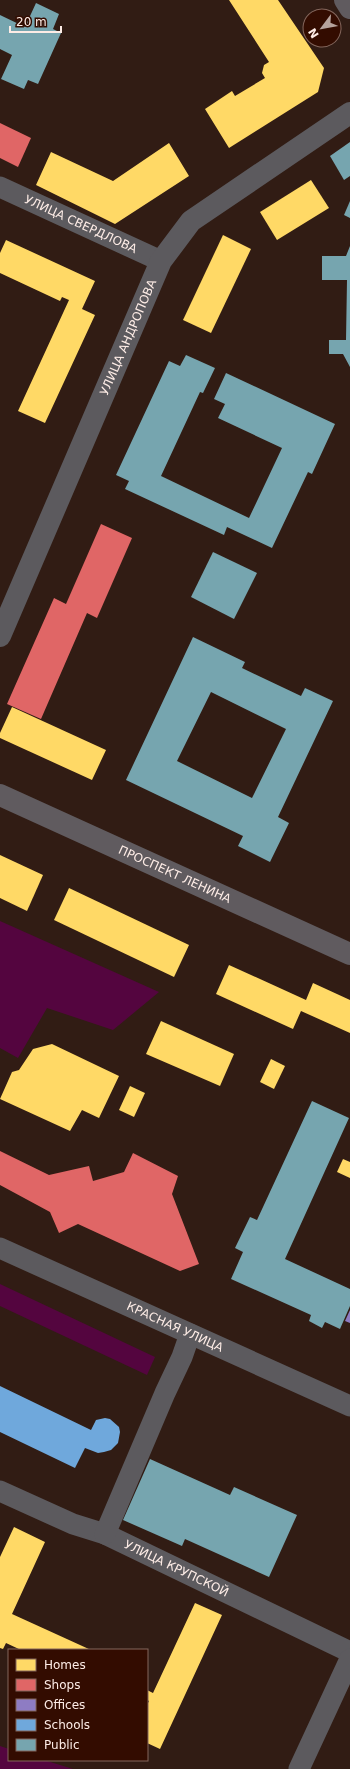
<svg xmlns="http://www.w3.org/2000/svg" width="350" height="1769" font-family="'DejaVu Sans',sans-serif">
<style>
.green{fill:#54053f}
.homes{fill:#ffd966}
.shops{fill:#e06666}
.offices{fill:#8e7cc3}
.schools{fill:#6fa8dc}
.public{fill:#76a5af;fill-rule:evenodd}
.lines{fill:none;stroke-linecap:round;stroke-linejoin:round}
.minor{stroke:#5c5a5e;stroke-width:21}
.tertiary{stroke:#5c5a5e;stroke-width:22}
.secondary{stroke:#605b5f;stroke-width:22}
.labels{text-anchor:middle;stroke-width:4;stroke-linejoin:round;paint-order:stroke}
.street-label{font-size:12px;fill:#fdece6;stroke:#330c00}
</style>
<rect width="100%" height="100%" fill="#311c14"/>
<g class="green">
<polygon points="0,921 159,992 113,1030 47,1008 18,1058 0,1048"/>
<polygon points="0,1284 155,1357 147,1375 0,1306"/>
<polygon points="0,1746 9,1749 9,1760 44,1760 73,1769 0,1769"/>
</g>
<g class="homes">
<polygon points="229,0 278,0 324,68 318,92 229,148 205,109 232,91 235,96 265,78 262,73 264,65 269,62"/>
<polygon points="169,143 189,176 115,224 36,185 51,152 113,181"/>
<polygon points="311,180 329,208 277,240 260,212"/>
<polygon points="223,235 251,249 211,333 183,320"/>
<polygon points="6,240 95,281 82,309 95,315 45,423 18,411 69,300 62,297 60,301 0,273 0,253"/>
<polygon points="12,707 106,750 92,780 0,738 0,733"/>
<polygon points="0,855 43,875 27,911 0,898"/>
<polygon points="69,888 189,945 174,977 54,920"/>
<polygon points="229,965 306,1000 313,983 350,1000 350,1033 301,1011 293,1029 216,994"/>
<polygon points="161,1021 234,1054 220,1086 146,1054"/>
<polygon points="52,1044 119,1076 99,1118 82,1110 70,1131 0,1099 12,1072 19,1070 33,1049"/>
<polygon points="271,1059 285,1066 274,1089 260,1082"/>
<polygon points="130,1086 145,1093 134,1117 119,1110"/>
<polygon points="343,1159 350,1162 350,1178 337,1172"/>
<polygon points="14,1527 45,1542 12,1614 91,1650 21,1650 6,1643 3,1649 0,1648 0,1557"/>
<polygon points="195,1603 222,1615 160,1749 147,1743 147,1705 149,1701 147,1700 147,1690 153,1693"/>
</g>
<g class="shops">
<polygon points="0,123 31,138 18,167 0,158"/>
<polygon points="101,524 132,538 97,618 87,613 41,719 7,704 54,598 66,604"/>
<polygon points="0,1151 49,1175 89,1166 93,1181 124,1172 133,1153 178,1176 172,1194 199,1264 180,1271 78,1224 59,1233 50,1212 0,1185"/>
</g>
<polygon class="offices" points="350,1310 350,1323 345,1321"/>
<polygon class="schools" points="0,1386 91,1430 96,1420 105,1418 110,1419 119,1427 120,1432 118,1443 111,1450 104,1452 98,1453 85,1448 75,1468 0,1432"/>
<g class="public">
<polygon points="36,3 59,14 53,29 61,33 38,84 28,80 24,89 1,79 12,55 0,49 0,15 25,27"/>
<polygon points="350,142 350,176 344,180 330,156"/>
<polygon points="350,201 350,218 344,215"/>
<polygon points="350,246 350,367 343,354 329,354 329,340 346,340 347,280 322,280 322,256 346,256"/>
<polygon points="186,355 215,368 203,393 200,392 161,476 249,518 282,448 218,418 225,404 214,399 226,373 335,424 312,474 308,472 272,548 227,527 224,535 125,489 129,481 116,475 169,361 180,366"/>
<polygon points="213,552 257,573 234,619 191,597"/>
<path d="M 193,637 L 245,662 L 242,668 L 301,696 L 305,688 L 333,701 L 278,817 L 289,823 L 270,862 L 238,846 L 243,836 L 126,780 ZM 211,692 L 286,729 L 252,798 L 177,761 Z"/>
<polygon points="312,1101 349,1118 285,1259 350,1289 350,1306 340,1329 325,1322 322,1328 309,1321 311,1315 231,1279 243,1252 235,1248 250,1217 257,1220"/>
<polygon points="150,1459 230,1495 234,1487 297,1515 269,1577 185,1539 182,1546 123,1520"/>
</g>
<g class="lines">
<g class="minor">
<path id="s1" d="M 0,187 L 161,261"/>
<path id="s2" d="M 0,1248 L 350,1406"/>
<path id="s3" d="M 0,1491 L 73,1524 L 105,1534 L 350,1652"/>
<polyline points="105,1534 165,1393 182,1357 190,1334"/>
<polyline points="299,1769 350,1659"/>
</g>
<path class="tertiary" id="s4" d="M 0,636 L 161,261 L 191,221 L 350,113"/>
<g class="secondary">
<polyline points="345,0 350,8"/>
<path id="s5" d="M 0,795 L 350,954"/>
</g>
</g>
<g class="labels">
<g class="street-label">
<text dy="4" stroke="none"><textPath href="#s1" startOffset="89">УЛИЦА СВЕРДЛОВА</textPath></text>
<text dy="4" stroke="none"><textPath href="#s4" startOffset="325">УЛИЦА АНДРОПОВА</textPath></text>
<text dy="4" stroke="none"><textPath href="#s5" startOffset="192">ПРОСПЕКТ ЛЕНИНА</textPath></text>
<text dy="4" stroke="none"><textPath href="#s2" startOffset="192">КРАСНАЯ УЛИЦА</textPath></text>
<text dy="4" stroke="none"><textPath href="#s3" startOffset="193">УЛИЦА КРУПСКОЙ</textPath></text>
</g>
</g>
<rect x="8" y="1649" width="140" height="112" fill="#330c00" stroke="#84665c"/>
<rect x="16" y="1659" width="20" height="12" fill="#ffd966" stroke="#84665c"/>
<text x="44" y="1669" font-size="12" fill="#fdece6">Homes</text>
<rect x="16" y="1679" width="20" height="12" fill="#e06666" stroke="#84665c"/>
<text x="44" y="1689" font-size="12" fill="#fdece6">Shops</text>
<rect x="16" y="1699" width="20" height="12" fill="#8e7cc3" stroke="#84665c"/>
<text x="44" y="1709" font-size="12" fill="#fdece6">Offices</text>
<rect x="16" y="1719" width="20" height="12" fill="#6fa8dc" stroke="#84665c"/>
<text x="44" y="1729" font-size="12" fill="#fdece6">Schools</text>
<rect x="16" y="1739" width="20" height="12" fill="#76a5af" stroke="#84665c"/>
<text x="44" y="1749" font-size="12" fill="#fdece6">Public</text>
<g transform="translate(322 28) rotate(238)"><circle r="19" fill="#330c00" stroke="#84665c"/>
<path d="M0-3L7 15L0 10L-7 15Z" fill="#b6a39c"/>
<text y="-6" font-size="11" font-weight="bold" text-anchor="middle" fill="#fdece6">N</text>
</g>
<path d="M10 26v6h51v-6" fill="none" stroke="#fdece6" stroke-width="2"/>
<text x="16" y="26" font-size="12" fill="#fdece6" stroke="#330c00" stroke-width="3" paint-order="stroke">20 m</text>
</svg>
